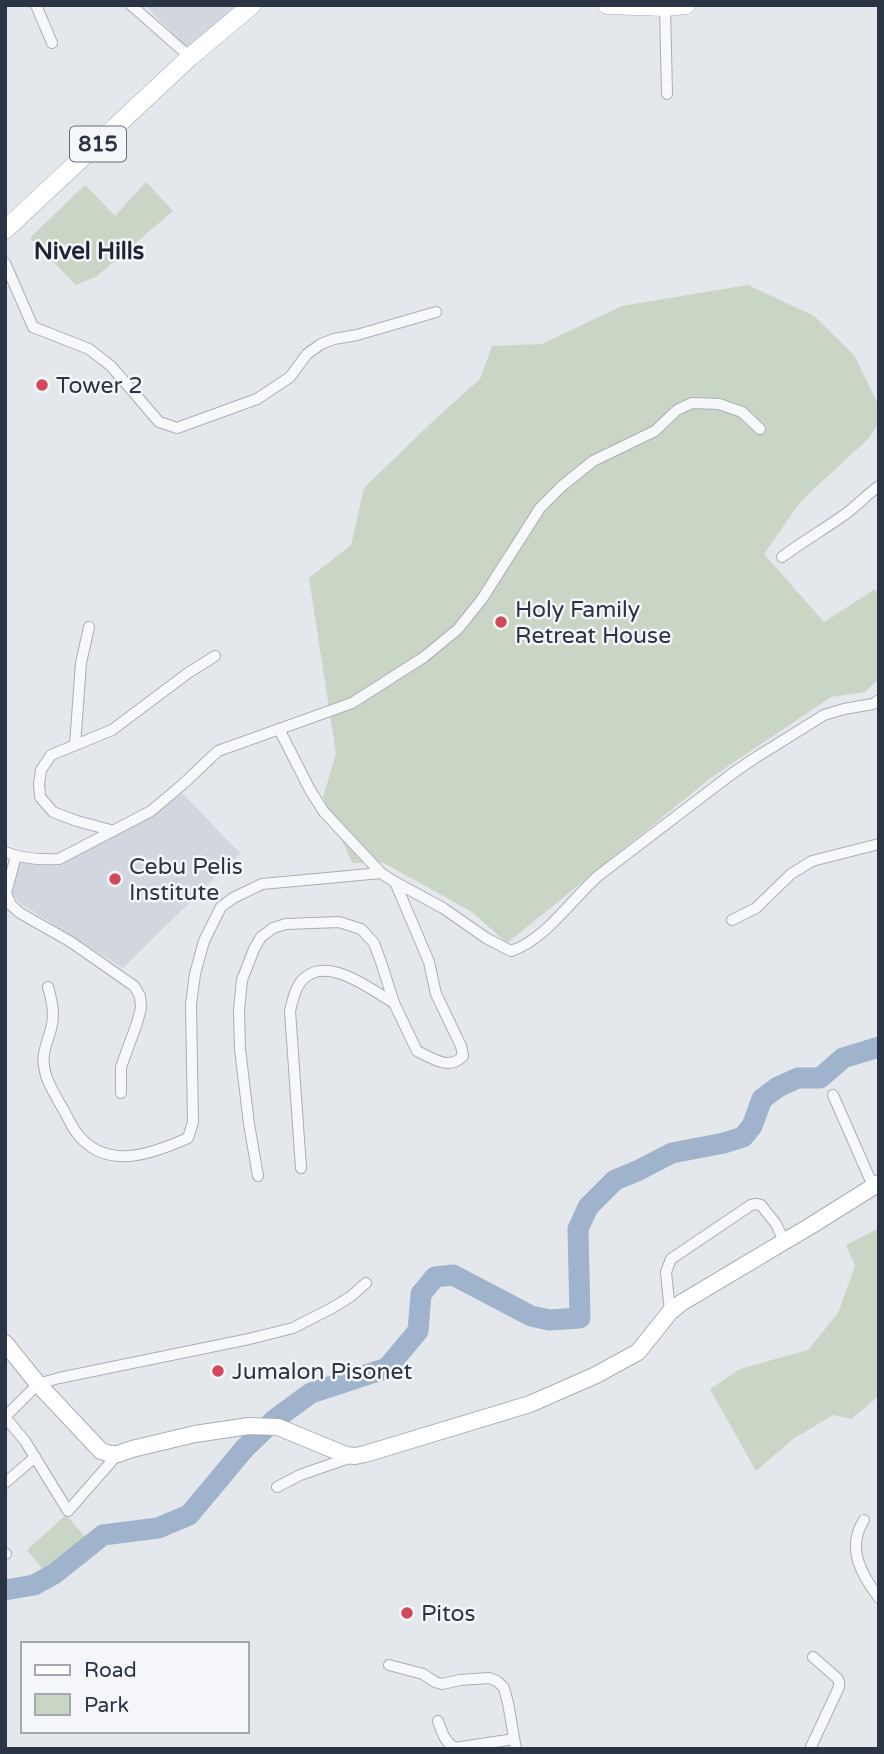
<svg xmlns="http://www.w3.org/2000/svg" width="884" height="1754" font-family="'Varela Round',sans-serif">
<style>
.built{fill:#d2d6de}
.green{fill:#c9d6c5}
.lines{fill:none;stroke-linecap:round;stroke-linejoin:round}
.river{stroke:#9fb4cc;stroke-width:21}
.street-casing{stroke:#a9aeb7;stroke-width:12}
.secondary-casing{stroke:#a9aeb7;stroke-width:18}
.primary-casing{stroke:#a3abb8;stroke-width:19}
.street{stroke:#f7f8fa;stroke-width:10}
.secondary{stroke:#fff;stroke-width:16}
.primary{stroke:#fff;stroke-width:18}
.poi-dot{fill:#d1495b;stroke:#f4f6f9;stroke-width:2.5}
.labels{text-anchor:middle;stroke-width:5;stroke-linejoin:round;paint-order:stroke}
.shield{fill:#f4f6f9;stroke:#676e7b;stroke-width:2}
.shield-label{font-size:21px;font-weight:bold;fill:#2b3445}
.poi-label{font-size:23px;fill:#2b3445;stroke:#f4f6f9;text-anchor:start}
.neighbourhood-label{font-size:24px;font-weight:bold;fill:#1d2536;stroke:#f4f6f9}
</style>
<rect width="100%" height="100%" fill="#e4e7ec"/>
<g class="built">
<polygon points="145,5 236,5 190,51"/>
<polygon points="180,791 240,853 123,968 18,902 11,891 20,863 58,866 154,815"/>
</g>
<g class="green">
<polygon points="146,182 173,211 97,276 76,285 30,238 85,185 115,216"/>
<polygon points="748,285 814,316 854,355 879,406 879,422 868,439 801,501 764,554 824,622 875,589 879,595 879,678 865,692 831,697 712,777 507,943 472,912 384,863 352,863 323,797 336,754 309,578 351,545 364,488 431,423 480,379 492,346 542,344 622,306"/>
<polygon points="879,1228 879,1396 851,1419 833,1415 793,1439 756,1471 710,1389 740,1369 808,1350 838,1313 855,1266 846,1245"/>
<polygon points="66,1515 85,1537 46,1573 27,1550"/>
</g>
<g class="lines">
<polyline class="river" points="5,1590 34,1585 54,1574 103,1535 158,1528 189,1515 245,1448 274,1420 311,1393 387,1368 418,1331 421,1294 435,1277 453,1275 531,1316 549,1320 580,1318 578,1229 588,1207 615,1180 637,1171 672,1153 724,1143 743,1137 752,1126 762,1099 778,1087 798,1078 820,1078 843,1058 879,1047"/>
<defs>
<g id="street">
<polyline points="36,5 52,43"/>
<polyline points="131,5 190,57"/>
<polyline points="665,7 667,94"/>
<polyline points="5,263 33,327 89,349 111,366 159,422 177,428 257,399 290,377 307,354 321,344 334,339 357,335 436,312"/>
<path d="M 782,557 C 802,542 823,530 844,515 C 856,507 866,495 879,486"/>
<path d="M 279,729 L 310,790 L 324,812 L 381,873 L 395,882 L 443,908 L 486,938 L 511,951 C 544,941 572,899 598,876 L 733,773 L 755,758 L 824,715 L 844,709 L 873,704 L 879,700"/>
<polyline points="75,745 81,663 89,627"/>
<polyline points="114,831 77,821 53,812 40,797 39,784 41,770 51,755 112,730 188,673 215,656"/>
<path d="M 5,852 C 23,859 41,860 59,859 L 151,811 L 183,784 L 218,751 L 352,703 L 424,657 L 458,629 L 482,599 L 540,508 L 562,486 L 593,461 L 655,431 L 677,410 L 692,403 L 719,404 L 742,412 L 760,429"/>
<polyline points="16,856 6,893 11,905 20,913 71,942 134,986 140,996 141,1008 137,1023 121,1067 121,1093"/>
<polyline points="732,920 756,908 791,874 812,861 879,844"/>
<path d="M 48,987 C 52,1001 55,1014 51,1029 C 49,1037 45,1046 44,1054 C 41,1073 52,1089 60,1104 C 66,1113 70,1124 76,1132 C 105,1172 152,1154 188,1138 L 193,1122 L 191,1004 L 195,974 L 204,941 L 221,907 L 233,898 L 262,884 L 381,873"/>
<polyline points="833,1095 873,1186"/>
<path d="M 301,1168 L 290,1011 C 293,999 296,983 307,976 C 331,958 372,990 394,1003"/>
<path d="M 258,1176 L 249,1124 L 240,1049 L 239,1010 L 242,980 L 254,949 L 261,937 L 273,928 L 286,924 L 339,922 L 361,929 L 374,943 L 382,965 L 394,1003 L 417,1051 C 432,1058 449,1071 463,1056 L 461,1046 L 436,994 L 429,962 L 395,882"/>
<polyline points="670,1312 666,1272 671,1259 751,1205 756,1204 761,1205 776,1224 784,1241"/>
<polyline points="118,1454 68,1511 25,1441 5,1417 38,1384 59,1378 249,1339 293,1328 332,1308 350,1297 366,1283"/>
<polyline points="5,1483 35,1457"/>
<polyline points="277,1487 300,1475 352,1457"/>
<path d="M 864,1520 C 846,1548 861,1574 879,1598"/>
<polyline points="5,1553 6,1554"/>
<polyline points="389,1665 423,1674 435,1682 442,1684 460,1680 489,1678 497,1681 504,1688 508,1703 516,1749"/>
<path d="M 438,1721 C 442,1732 444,1741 455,1748 L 514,1739"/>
<polyline points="810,1749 839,1687 839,1682 837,1678 813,1657"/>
</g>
<polyline id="secondary" points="5,1343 38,1384 101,1451 110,1454 118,1454 132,1449 195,1434 249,1426 278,1427 346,1455 355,1456 365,1454 530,1404 596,1375 638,1352 670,1312 681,1303 812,1225 879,1183"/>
<g id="primary">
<polyline points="607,5 665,7 686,5"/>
<polyline points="5,230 190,57 252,5"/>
</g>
</defs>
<use href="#street" class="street-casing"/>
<use href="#secondary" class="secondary-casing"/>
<use href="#primary" class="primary-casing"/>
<use href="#street" class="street"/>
<use href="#secondary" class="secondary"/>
<use href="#primary" class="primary"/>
</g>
<g class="poi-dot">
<circle cx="42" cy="385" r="7"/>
<circle cx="501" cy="622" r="7"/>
<circle cx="115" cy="879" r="7"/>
<circle cx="218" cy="1371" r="7"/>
<circle cx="407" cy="1613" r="7"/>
</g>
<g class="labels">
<rect class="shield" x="70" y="126.5" width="56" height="35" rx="5"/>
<g class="shield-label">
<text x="98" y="151">815</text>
</g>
<g class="poi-label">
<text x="56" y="393">Tower 2</text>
<text x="515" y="617">Holy Family<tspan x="515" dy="26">Retreat House</tspan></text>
<text x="129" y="874">Cebu Pelis<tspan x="129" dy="26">Institute</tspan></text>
<text x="232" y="1379">Jumalon Pisonet</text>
<text x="421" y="1621">Pitos</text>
</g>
<g class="neighbourhood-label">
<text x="89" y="259">Nivel Hills</text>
</g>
</g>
<rect width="884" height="1754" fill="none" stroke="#2b3445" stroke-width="14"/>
<rect x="21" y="1642" width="228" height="91" fill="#f4f6f9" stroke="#a4a8b1" stroke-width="2"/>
<rect x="35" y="1665" width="35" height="10" fill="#ffffff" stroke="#a4a8b1" stroke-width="2"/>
<text x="84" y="1677" font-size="21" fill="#2b3445">Road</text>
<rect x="35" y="1694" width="35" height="21" fill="#c9d6c5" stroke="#a4a8b1" stroke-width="2"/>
<text x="84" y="1712" font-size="21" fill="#2b3445">Park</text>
</svg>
